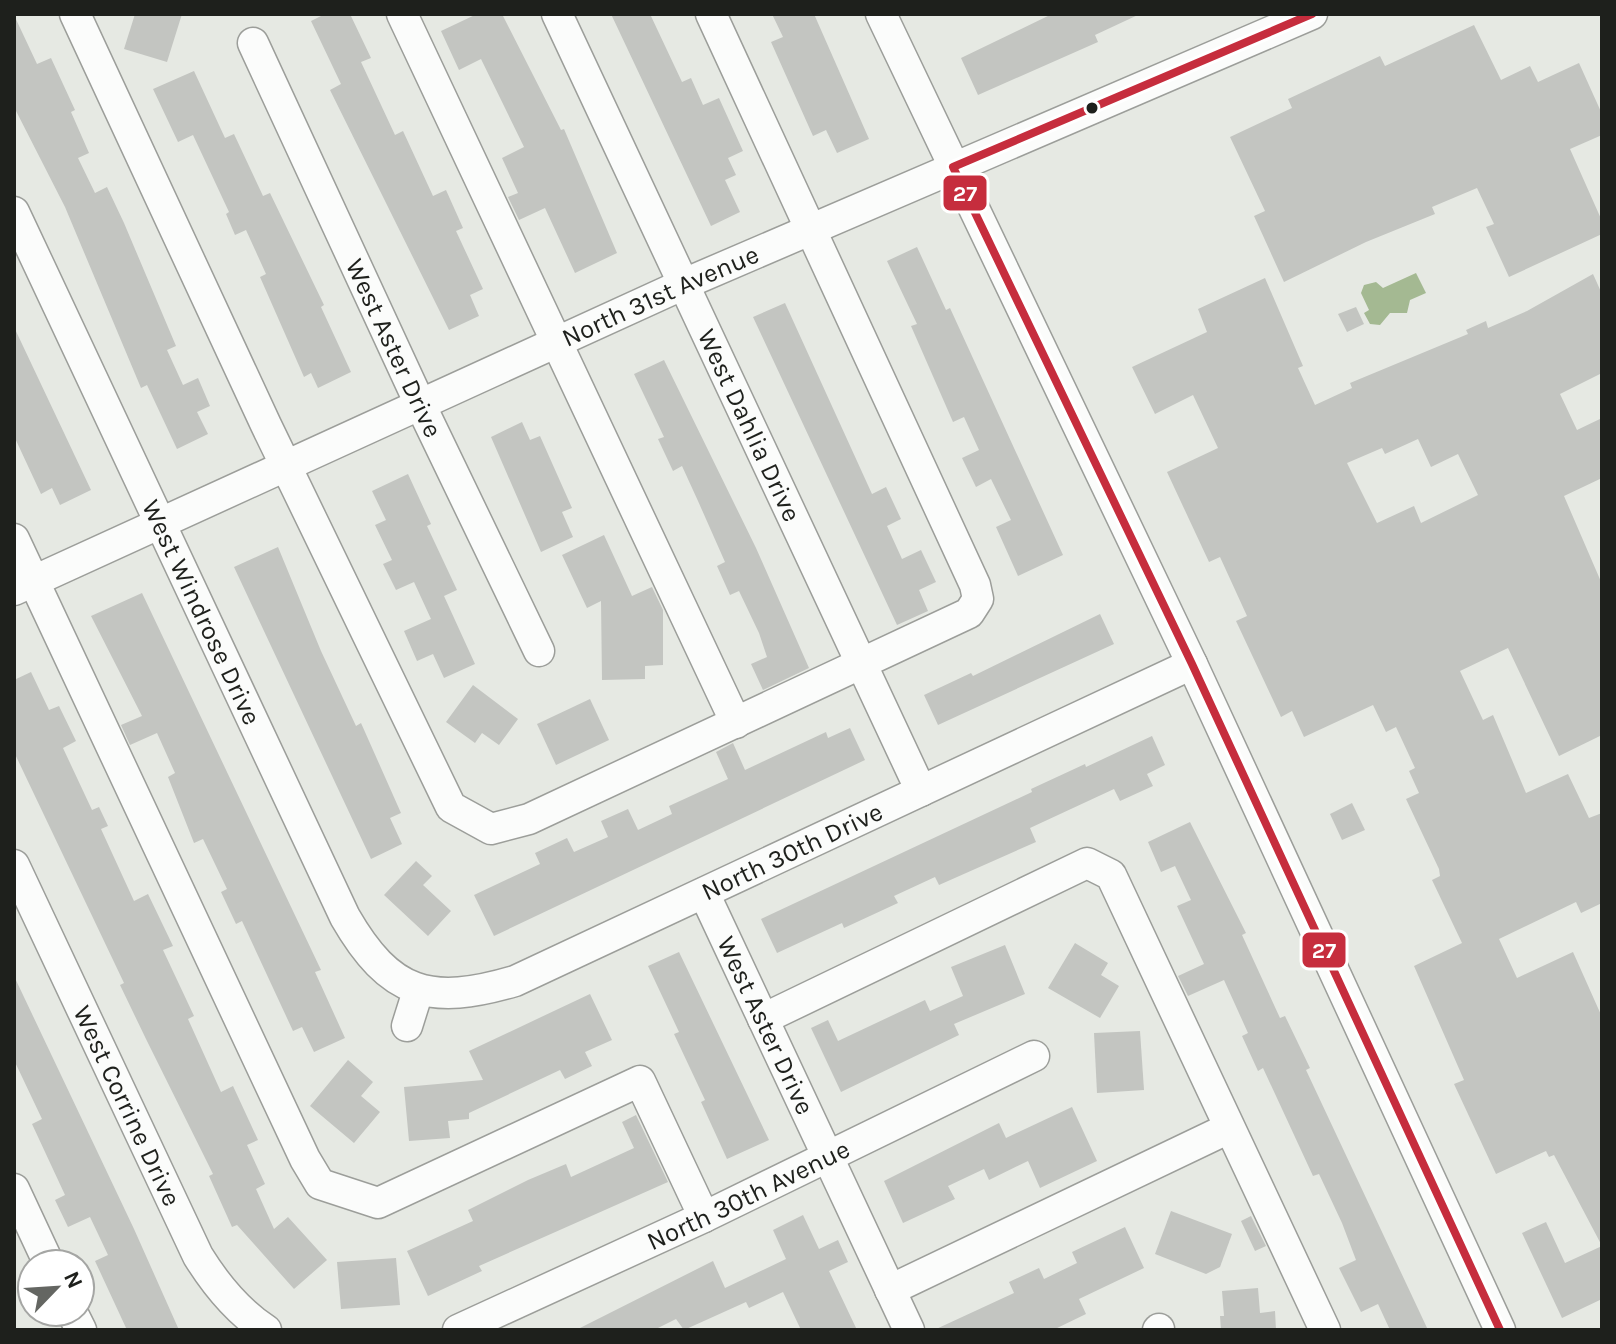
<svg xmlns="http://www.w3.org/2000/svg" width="1616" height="1344" font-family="Karla,sans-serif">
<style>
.water{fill:#a4b992}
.building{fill:#c3c5c1;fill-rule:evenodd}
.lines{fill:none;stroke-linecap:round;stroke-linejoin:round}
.minor-casing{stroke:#9c9e9a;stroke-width:33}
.minor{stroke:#fbfcfb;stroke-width:30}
.bus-1-casing{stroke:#fff;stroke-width:14}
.bus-1{stroke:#c62d3d;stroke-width:8}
.bus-dot{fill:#1e201c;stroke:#fff;stroke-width:3}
.labels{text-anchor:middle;stroke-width:6;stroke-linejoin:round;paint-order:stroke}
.street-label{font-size:26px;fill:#1e201c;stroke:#fff}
.line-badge{stroke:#fff;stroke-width:3}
.badge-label{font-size:22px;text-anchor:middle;font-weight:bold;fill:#fff}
</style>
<rect width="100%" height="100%" fill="#e6e9e3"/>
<polygon class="water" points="1416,273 1426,293 1410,300 1407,313 1390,313 1380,325 1370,324 1364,313 1369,310 1361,293 1364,285 1376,282 1383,288"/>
<g class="building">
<polygon points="135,14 182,14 167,62 124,49"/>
<polygon points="325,14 350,14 371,58 361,62 395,135 403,131 433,196 446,190 463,228 456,231 483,289 470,295 479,316 449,330 330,90 341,84 311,21"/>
<polygon points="477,14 502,14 561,130 564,129 617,253 575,273 545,208 519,220 508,197 518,193 502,158 524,147 481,59 459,70 441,31"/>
<polygon points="611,14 650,14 682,82 691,78 703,105 719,98 743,151 728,158 736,175 725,180 740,212 711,226"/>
<polygon points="772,14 814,14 869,139 837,153 826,130 813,136 771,42 783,37"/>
<polygon points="1052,14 1140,14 1095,35 1098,42 978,95 961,58"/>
<polygon points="14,15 37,64 51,58 75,110 71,112 89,153 78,158 95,193 107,187 124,223 176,346 167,350 183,385 198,378 210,406 197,412 208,434 177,449 147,385 141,388 65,207 14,107"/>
<polygon points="1474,25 1501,80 1530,66 1538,82 1579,63 1602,114 1602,135 1570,149 1602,221 1602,234 1509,277 1486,227 1494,224 1477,188 1432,207 1435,214 1366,242 1284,282 1254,216 1265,211 1230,137 1292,108 1288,99 1380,56 1385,66"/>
<polygon points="194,71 225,138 234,134 263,196 270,193 324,305 321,307 351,372 318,388 311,373 304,377 260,277 266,274 246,230 235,235 226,214 229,212 193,135 178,142 153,89"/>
<polygon points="917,247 946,310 950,308 1063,555 1018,576 996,527 1011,520 991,479 976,487 962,458 979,450 964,417 953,422 911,326 917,324 887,261"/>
<path d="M 1593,274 L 1602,294 L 1602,373 L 1560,394 L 1577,430 L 1602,418 L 1602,478 L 1564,496 L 1602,584 L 1602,735 L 1559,756 L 1508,648 L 1460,671 L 1483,720 L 1493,715 L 1526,793 L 1568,774 L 1589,818 L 1602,813 L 1602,903 L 1581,913 L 1576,902 L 1499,939 L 1517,978 L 1573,952 L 1602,1017 L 1602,1299 L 1562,1318 L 1522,1233 L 1546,1222 L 1565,1263 L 1602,1246 L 1554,1155 L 1549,1157 L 1546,1151 L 1496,1174 L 1454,1084 L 1464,1080 L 1414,966 L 1462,943 L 1432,880 L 1440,876 L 1439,869 L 1406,799 L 1419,793 L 1409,771 L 1415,768 L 1396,727 L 1386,732 L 1373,705 L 1304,737 L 1292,711 L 1281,717 L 1236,621 L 1247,616 L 1220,557 L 1209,562 L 1167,472 L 1218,448 L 1193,395 L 1155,414 L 1132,367 L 1207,332 L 1198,309 L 1265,278 L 1303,366 L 1298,368 L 1315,405 L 1352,388 L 1350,383 L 1468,334 L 1466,330 L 1486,321 L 1488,328 L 1527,311 ZM 1418,439 L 1431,467 L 1458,454 L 1478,495 L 1421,523 L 1414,506 L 1377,523 L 1347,463 L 1382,448 L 1385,454 Z"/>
<polygon points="785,303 872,494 886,487 901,519 887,526 902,559 921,550 936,582 919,590 928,611 897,625 753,317"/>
<polygon points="1356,307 1364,324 1347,332 1338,314"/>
<polygon points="14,327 91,490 60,505 52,488 41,494 14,436"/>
<polygon points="664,360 756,548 809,668 763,690 751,664 767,657 759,633 739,591 730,595 717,566 725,562 698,501 682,466 673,471 658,439 664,437 634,374"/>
<polygon points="522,422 530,440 540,436 572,508 562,512 573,537 541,552 491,437"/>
<polygon points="408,474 431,524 427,526 457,590 444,596 475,664 444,678 433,654 417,661 404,631 431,619 414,582 396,590 383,564 392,560 375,525 386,520 372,491"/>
<polygon points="604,535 632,596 652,587 663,610 663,665 645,666 645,679 602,680 601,601 587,608 562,555"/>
<polygon points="278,547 321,651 356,726 361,723 401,813 390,818 402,844 371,859 234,567"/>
<polygon points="142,593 321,970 315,972 345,1038 314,1052 302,1027 293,1031 242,921 236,924 221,892 227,889 203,839 194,843 168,777 175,773 157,733 130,745 121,725 142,716 91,616"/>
<polygon points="1100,614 1114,644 938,725 924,695 971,673 973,676"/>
<polygon points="31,672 49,710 59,706 76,741 63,748 92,810 99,807 108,826 101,829 134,901 148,894 173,946 163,950 194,1016 188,1019 221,1092 233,1086 258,1140 247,1145 265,1184 256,1189 274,1229 288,1217 327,1260 294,1289 237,1225 232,1227 209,1176 213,1174 146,1039 120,985 124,983 14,752 14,680"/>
<polygon points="473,685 518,719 499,745 482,733 475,743 446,722"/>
<polygon points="590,699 609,740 556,765 537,724"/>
<polygon points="850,728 865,760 494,936 474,895 540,864 535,853 567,838 574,852 608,837 601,821 628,809 638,830 672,814 669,806 728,779 716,752 733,743 745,770 826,732 828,738"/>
<polygon points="1152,736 1165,765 1147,774 1153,786 1120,801 1114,789 1030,828 1036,842 939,885 935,877 894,896 898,903 844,928 842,923 777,953 761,919 1032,792 1031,789 1085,764 1086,767"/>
<polygon points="1352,803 1365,830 1342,840 1330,814"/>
<polygon points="1190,822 1246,933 1242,935 1280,1018 1285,1016 1310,1068 1306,1070 1428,1330 1390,1330 1378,1304 1361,1312 1339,1268 1356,1260 1342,1223 1319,1174 1313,1176 1263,1068 1258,1071 1242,1036 1248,1033 1224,980 1188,996 1178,976 1204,964 1177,906 1191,900 1175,866 1161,872 1148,842"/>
<polygon points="416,861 432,876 423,885 451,911 428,936 384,895"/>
<polygon points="1075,943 1108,963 1101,975 1119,986 1100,1018 1048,988"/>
<polygon points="1005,945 1025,994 954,1024 959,1035 841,1092 811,1028 828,1020 838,1041 925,1000 930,1011 963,996 951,967"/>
<polygon points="679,952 769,1140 727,1159 701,1102 705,1100 674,1034 679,1032 648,966"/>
<polygon points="14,976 134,1229 179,1330 127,1330 95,1261 108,1255 90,1217 68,1227 55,1200 65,1195 32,1124 42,1119 14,1060"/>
<polygon points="590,994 612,1040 585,1052 592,1066 565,1079 560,1070 469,1113 469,1119 448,1121 450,1138 409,1141 404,1087 483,1080 469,1051"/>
<polygon points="1140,1031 1144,1090 1097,1093 1094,1033"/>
<polygon points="348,1060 373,1082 361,1096 380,1112 354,1143 310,1106"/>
<polygon points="1072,1107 1097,1161 1040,1188 1028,1161 989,1180 984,1169 948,1186 955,1199 903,1223 884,1181 999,1123 1006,1138"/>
<polygon points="636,1115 668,1182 479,1266 482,1271 428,1296 407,1251 473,1221 468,1210 528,1180 566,1164 571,1177 634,1148 622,1122"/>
<polygon points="1171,1211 1232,1234 1220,1267 1206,1274 1155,1254"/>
<polygon points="803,1215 819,1249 838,1240 848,1262 829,1271 857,1330 801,1330 783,1292 749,1308 746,1302 684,1330 676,1319 654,1330 576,1330 713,1261 725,1288 786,1259 773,1230"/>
<polygon points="1251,1216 1266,1246 1255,1251 1241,1221"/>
<polygon points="1125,1227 1144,1268 1079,1299 1086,1314 1053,1330 934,1330 1014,1293 1009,1282 1039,1268 1044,1279 1077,1263 1072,1252"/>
<polygon points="396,1258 400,1305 341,1309 337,1262"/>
<polygon points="1258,1288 1260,1313 1275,1311 1276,1330 1221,1330 1220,1316 1224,1316 1222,1291"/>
</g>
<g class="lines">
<defs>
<g id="minor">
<polyline points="75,14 266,425 451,807 491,829 529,819 969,613 978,599 975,585 711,14"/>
<polyline points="402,14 736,723"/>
<path id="s1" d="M 557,14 L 921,791"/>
<polyline points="881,14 1192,664 1500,1330"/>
<path id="s2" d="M 253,43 L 420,404 L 539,651"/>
<path id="s3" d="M 14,212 L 345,917 C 390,995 430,1006 515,981 L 1192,664"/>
<polyline points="14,539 305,1159 320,1184 378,1203 640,1081 704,1217"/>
<path id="s4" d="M 14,590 L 684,284 L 1312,14"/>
<path id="s5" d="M 14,865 L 198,1256 C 216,1285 237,1311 266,1330"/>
<path id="s6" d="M 704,893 L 909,1330"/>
<polyline points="763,1019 1087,863 1111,875 1325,1330"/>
<polyline points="407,1026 418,991"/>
<polyline points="14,1189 49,1264"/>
<polyline points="890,1290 1227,1129"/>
<polyline points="72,1312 81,1330"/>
<path id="s7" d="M 458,1330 L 704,1217 L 1034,1056"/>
<polyline points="1158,1330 1159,1329"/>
</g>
</defs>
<use href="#minor" class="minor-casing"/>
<use href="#minor" class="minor"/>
<defs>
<polyline id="bus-1" points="1312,14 953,167 1192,664 1500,1330"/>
</defs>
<use href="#bus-1" class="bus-1-casing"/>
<use href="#bus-1" class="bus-1"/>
</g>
<circle class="bus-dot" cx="1092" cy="108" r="7"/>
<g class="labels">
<g class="street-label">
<text dy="9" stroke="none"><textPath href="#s4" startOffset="710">North 31st Avenue</textPath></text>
<text dy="9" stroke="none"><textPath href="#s2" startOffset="336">West Aster Drive</textPath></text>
<text dy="9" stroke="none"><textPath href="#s1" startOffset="454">West Dahlia Drive</textPath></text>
<text dy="9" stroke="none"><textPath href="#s3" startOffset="442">West Windrose Drive</textPath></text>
<text dy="9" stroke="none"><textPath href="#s3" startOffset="1288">North 30th Drive</textPath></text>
<text dy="9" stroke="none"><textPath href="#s6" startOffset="146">West Aster Drive</textPath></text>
<text dy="9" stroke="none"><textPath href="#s5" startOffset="266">West Corrine Drive</textPath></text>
<text dy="9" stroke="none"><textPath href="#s7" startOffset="320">North 30th Avenue</textPath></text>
</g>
</g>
<g class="line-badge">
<rect x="942" y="174" width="46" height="38" rx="8" fill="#c62d3d"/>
<rect x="1301" y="931" width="46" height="38" rx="8" fill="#c62d3d"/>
</g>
<g class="badge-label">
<text x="965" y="201">27</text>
<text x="1324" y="958">27</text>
</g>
<rect width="1616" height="1344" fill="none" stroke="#1e201c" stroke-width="32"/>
<g transform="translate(56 1288) rotate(65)"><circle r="38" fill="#ffffff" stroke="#a5a6a4" stroke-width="2"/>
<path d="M0-6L14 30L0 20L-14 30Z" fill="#646662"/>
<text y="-12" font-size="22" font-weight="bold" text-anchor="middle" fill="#1e201c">N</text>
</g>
</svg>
